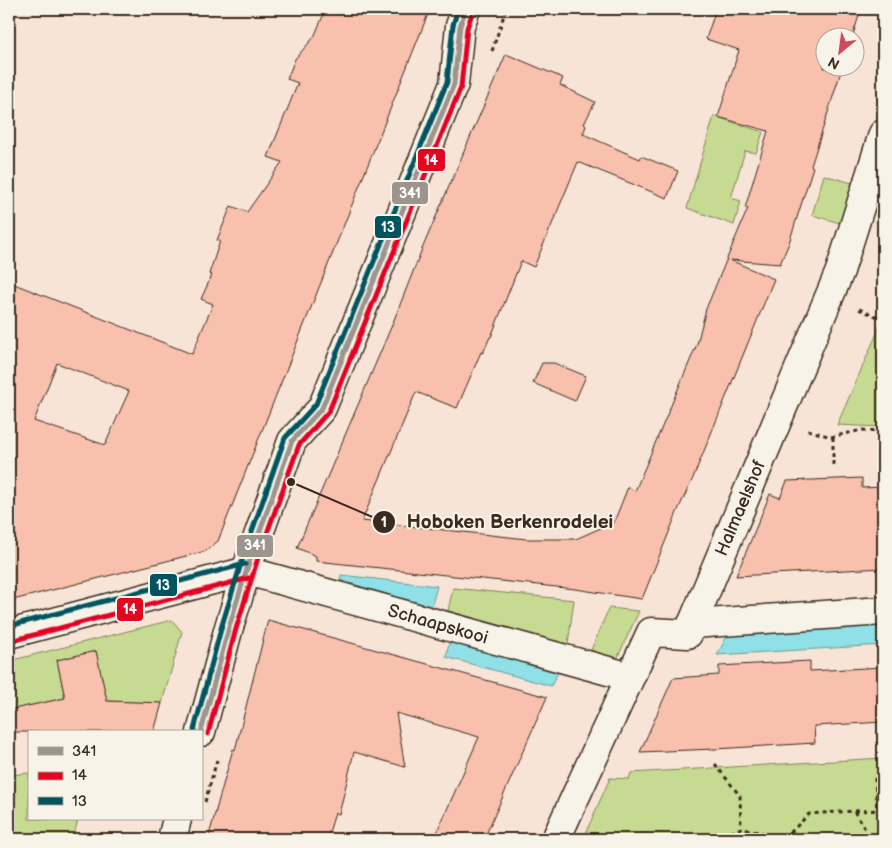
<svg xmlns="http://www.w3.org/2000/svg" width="892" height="848" font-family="'Balsamiq Sans',sans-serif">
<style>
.green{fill:#c6db91;stroke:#808258}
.water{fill:#8fe1e7;stroke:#6d9897}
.building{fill:#f8c0ad;stroke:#3b2a1e;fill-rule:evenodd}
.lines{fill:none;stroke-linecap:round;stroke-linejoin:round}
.minor-casing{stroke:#3b2a1e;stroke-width:31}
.path{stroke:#3b2a1e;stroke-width:3;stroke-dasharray:4 4;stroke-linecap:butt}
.minor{stroke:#f7f3e8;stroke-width:28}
.bus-1-casing{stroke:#f7f3e8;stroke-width:9}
.bus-2-casing{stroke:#f7f3e8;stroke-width:9}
.bus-3-casing{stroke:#f7f3e8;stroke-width:9}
.bus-1{stroke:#9d948e;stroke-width:5}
.bus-2{stroke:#e40521;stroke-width:5}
.bus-3{stroke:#005460;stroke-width:5}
.labels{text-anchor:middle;stroke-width:4;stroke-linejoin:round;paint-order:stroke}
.street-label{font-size:18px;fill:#3b2a1e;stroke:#f7f3e8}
.leader{fill:none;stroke:#3b2a1e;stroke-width:2}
.callout-dot{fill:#3b2a1e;stroke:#f7f3e8;stroke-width:2}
.mark-label{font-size:15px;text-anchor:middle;font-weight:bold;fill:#fff}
.callout-label{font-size:19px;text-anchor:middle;font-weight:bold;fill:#3b2a1e;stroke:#f7f3e8;stroke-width:4;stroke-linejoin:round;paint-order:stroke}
.line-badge{stroke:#f7f3e8;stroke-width:2}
.badge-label{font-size:14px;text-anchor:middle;font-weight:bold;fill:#fff}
</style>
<rect width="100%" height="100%" fill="#f7e4d6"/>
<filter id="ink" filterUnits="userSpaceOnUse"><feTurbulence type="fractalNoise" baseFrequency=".02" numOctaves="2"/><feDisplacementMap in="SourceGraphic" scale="10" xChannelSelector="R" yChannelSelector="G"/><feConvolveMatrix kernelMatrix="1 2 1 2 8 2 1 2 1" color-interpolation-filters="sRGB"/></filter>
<g filter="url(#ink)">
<g class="green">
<polygon points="714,116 763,132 756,153 745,151 731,198 741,201 734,225 687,208"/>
<polygon points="824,175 852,183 840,223 812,215"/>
<polygon points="881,324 883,324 883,427 837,425"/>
<polygon points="453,588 574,600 568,644 448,611"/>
<polygon points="609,608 639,611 617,659 591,650"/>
<polygon points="172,620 182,632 162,703 107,701 96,651 57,660 65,698 10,710 9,661"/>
<polygon points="883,758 883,839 583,839 610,778 629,779 631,773"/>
<polygon points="29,773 29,819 78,819 73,839 9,839 9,775"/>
</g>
<g class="water">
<polygon points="341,575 437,586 431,608 340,580"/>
<polygon points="883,621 883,645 717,655 729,632"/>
<polygon points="451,635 561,667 551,686 446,657"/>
</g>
<g class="building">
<path d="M 326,9 L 430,9 L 218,541 L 206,551 L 9,601 L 9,282 L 192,354 L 213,304 L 201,299 L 212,275 L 209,274 L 220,241 L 217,240 L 231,206 L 247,212 L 282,162 L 268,157 L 298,83 L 287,79 L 295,59 L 314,37 ZM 57,363 L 129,391 L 105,445 L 34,421 Z"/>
<polygon points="716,9 861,9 852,38 824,38 824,68 842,68 811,166 813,167 789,243 780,264 730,260 774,279 693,478 678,510 642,599 575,589 316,561 316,556 297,548 392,325 422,249 506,54 563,78 560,85 595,102 584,124 586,126 583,134 640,159 641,156 678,171 667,198 578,162 534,267 521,261 491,337 490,337 483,353 481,352 457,408 416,392 362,521 527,539 576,539 614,522 628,487 635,491 697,344 706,309 748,208 745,208 768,131 718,117 739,50 706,39"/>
<polygon points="542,363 554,363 586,376 575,401 533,383"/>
<polygon points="862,478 862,488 883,487 883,568 736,576 770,494 780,498 787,481"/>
<polygon points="268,620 547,697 484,839 434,839 479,737 396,713 405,767 354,752 339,814 335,813 327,839 208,839 233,749 235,750"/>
<polygon points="96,651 107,701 162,703 154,732 9,732 9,710 65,698 57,660"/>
<polygon points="810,661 810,671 883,667 883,722 814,726 815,743 715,749 640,752 673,678 719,675 719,666"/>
</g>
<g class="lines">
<defs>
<g id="minor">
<polyline points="247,571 630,677"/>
<polyline points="692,624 883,611"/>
<polyline points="9,634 247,571"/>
<polyline points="201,732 229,627 251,556 292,441 322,408 454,84 460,26 466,9"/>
<polyline points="172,839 177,819"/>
<polyline points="556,839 651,632 688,634 840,271 883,134"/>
</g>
</defs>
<use href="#minor" class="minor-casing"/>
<g class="path">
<polyline points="492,51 506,9"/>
<polyline points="859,309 883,319"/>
<polyline points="808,430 831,437 862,430 883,431"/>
<polyline points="833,437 833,467"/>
<polyline points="715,764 740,796 741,828"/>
<polyline points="875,778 877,810"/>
<polyline points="205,802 217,760"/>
<polyline points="855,811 883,810"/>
<polyline points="716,839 741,828 785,838 809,814 854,811 871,839"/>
</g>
<use href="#minor" class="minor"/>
<defs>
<polyline id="bus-1" points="201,732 229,627 251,556 292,441 322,408 454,84 460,26 466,9"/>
<g id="bus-2">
<polyline points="11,641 249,578"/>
<polyline points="208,734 236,629 258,558 299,445 329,411 461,87 467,28 473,11"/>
</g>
<g id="bus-3">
<polyline points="9,626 245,564"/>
<polyline points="194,730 222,625 244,554 285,438 316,404 447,82 453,25 458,9"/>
</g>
</defs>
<use href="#bus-1" class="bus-1-casing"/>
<use href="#bus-2" class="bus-2-casing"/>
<use href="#bus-3" class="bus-3-casing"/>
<use href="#bus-1" class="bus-1"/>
<use href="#bus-2" class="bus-2"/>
<use href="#bus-3" class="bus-3"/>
</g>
</g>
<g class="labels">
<g class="street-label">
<text transform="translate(740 508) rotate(-67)" y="6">Halmaelshof</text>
<text transform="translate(438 624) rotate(16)" y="6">Schaapskooi</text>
</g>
</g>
<path class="leader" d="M291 482L384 522"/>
<g class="callout-dot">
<circle cx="291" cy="482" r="5"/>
<circle cx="384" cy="522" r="12"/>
</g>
<g class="mark-label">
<text x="384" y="527">1</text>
</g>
<g class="callout-label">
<text x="510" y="528">Hoboken Berkenrodelei</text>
</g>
<g class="line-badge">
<rect x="417" y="148" width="29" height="24" rx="5" fill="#e40521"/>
<rect x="391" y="181" width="38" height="24" rx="5" fill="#9d948e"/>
<rect x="374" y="215" width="28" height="24" rx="5" fill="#005460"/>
<rect x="236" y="534" width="38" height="24" rx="5" fill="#9d948e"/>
<rect x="149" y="573" width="29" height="24" rx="5" fill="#005460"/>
<rect x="116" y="597" width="28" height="25" rx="5" fill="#e40521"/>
</g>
<g class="badge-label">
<text x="431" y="165">14</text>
<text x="410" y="198">341</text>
<text x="388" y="232">13</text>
<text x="255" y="550">341</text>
<text x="163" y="590">13</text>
<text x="130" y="614">14</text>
</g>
<rect width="892" height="848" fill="none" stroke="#f7f3e8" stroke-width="30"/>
<rect x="15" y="15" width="862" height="818" fill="none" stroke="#3b2a1e" stroke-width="2" filter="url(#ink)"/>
<rect x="28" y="730" width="175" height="90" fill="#f7f3e8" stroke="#aca397"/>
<rect x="38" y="747" width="25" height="8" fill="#9d948e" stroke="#aca397"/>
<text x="72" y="756" font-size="15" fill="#3b2a1e">341</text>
<rect x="38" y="772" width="25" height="8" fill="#e40521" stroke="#aca397"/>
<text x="72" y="780" font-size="15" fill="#3b2a1e">14</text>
<rect x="38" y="797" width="25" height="8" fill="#005460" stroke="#aca397"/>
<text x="72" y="806" font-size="15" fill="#3b2a1e">13</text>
<g transform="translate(840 52) rotate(209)"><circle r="24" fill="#f7f3e8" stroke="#aca397"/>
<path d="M0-4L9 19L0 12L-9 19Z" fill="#d1495b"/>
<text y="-8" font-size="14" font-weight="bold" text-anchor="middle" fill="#3b2a1e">N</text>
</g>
</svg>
